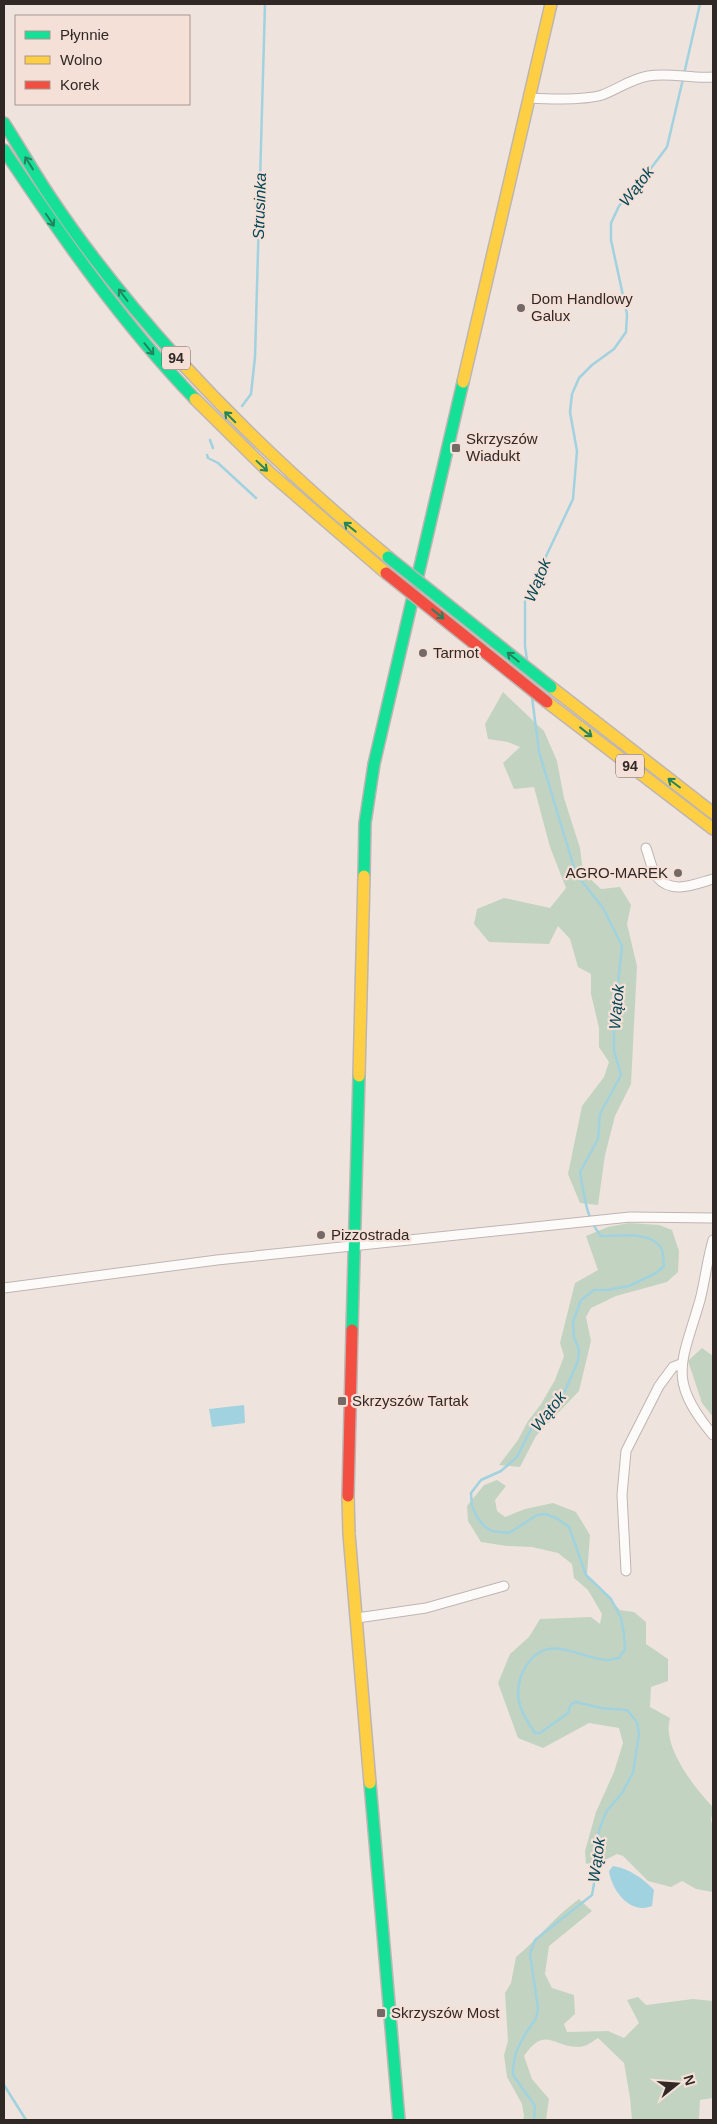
<svg xmlns="http://www.w3.org/2000/svg" width="717" height="2124" font-family="Arial,sans-serif">
<style>
.green{fill:#c2d4c1}
.water{fill:#a1d2df}
.lines{fill:none;stroke-linecap:round;stroke-linejoin:round}
.stream{stroke:#a1d2df;stroke-width:2.5}
.street-casing{stroke:#beb5b1;stroke-width:11}
.fast-casing{stroke:#beb5b1;stroke-width:14}
.slow-casing{stroke:#beb5b1;stroke-width:14}
.jam-casing{stroke:#beb5b1;stroke-width:14}
.street{stroke:#fdfbfa;stroke-width:9}
.fast{stroke:#16e098;stroke-width:11}
.slow{stroke:#ffcf43;stroke-width:11}
.jam{stroke:#f24e42;stroke-width:11}
.fast-bridge-casing{stroke:#beb5b1;stroke-width:14;stroke-linecap:butt}
.jam-bridge-casing{stroke:#beb5b1;stroke-width:14;stroke-linecap:butt}
.fast-bridge{stroke:#16e098;stroke-width:11}
.jam-bridge{stroke:#f24e42;stroke-width:11}
.oneway{stroke:#23845e}
.poi-dot{fill:#736966;stroke:#f5e0d8;stroke-width:2}
.labels{text-anchor:middle;stroke-width:4.5;stroke-linejoin:round;paint-order:stroke}
.shield{fill:#f5e0d8;stroke:#6b5f5b;stroke-width:1}
.shield-label{font-size:14px;font-weight:bold;fill:#302825}
.poi-label{font-size:15px;fill:#302825;stroke:#f5e0d8;text-anchor:start}
.water-label{font-size:16px;font-style:italic;fill:#004756;stroke:#f5e0d8}
</style>
<rect width="100%" height="100%" fill="#efe3de"/>
<g class="green">
<polygon points="503,692 544,731 557,761 564,798 580,848 583,872 601,889 620,887 631,905 627,924 637,966 631,1084 615,1116 605,1155 598,1205 580,1203 568,1174 582,1106 604,1077 609,1062 599,1047 599,1028 591,994 591,974 578,967 570,939 558,926 549,944 489,942 474,924 477,909 504,898 550,908 566,888 550,847 534,787 514,789 503,763 520,747 508,742 488,739 485,724"/>
<polygon points="629,1223 659,1225 672,1230 679,1251 678,1272 667,1282 616,1296 591,1308 586,1317 591,1341 579,1391 536,1436 520,1467 499,1465 518,1440 528,1421 541,1404 555,1380 564,1356 560,1343 575,1283 598,1270 586,1236 608,1227"/>
<polygon points="702,1348 713,1356 713,1417 702,1403 688,1361"/>
<path d="M 497,1480 L 506,1486 L 495,1500 L 497,1511 L 505,1517 L 525,1509 L 553,1503 L 576,1512 L 590,1535 L 587,1575 L 620,1610 L 634,1612 L 646,1622 L 646,1644 L 668,1659 L 668,1681 L 651,1687 L 650,1707 L 670,1718 C 669,1723 668,1728 669,1733 C 671,1757 697,1791 713,1807 L 711,1821 L 713,1825 L 713,1892 L 696,1889 L 682,1881 L 671,1887 L 648,1881 L 623,1856 L 617,1854 L 605,1860 L 586,1864 L 585,1851 L 596,1812 L 614,1772 L 623,1743 L 619,1728 L 589,1723 L 543,1748 L 518,1738 L 498,1683 L 510,1654 L 529,1637 L 540,1619 L 591,1617 L 600,1624 L 602,1614 L 588,1590 L 574,1578 L 572,1564 L 558,1553 L 532,1547 L 507,1546 L 481,1542 L 468,1521 L 467,1506 L 484,1485 Z"/>
<path d="M 579,1899 L 592,1911 L 549,1946 L 545,1974 L 552,1988 L 574,1995 L 575,2014 L 564,2024 L 567,2032 L 608,2031 L 624,2038 L 639,2023 L 627,2000 L 638,1997 L 646,2005 L 693,1999 L 713,2001 L 713,2098 L 700,2100 L 699,2120 L 632,2120 L 630,2098 L 624,2063 L 598,2038 C 594,2040 589,2045 584,2046 C 556,2052 547,2022 524,2056 L 532,2079 L 549,2099 L 546,2120 L 523,2120 L 524,2116 L 522,2104 L 507,2077 L 504,2055 L 508,2041 L 505,1993 L 511,1983 L 516,1957 C 538,1939 555,1916 579,1899 Z"/>
</g>
<g class="water">
<polygon points="244,1405 245,1423 212,1427 209,1409"/>
<path d="M 613,1866 C 628,1868 644,1879 654,1890 L 652,1906 C 630,1915 612,1891 609,1871 Z"/>
</g>
<g class="lines">
<g class="stream">
<polyline points="684,74 700,4"/>
<polyline points="242,406 251,394 255,357 265,4"/>
<polyline points="210,440 213,448"/>
<polyline points="207,455 208,458 218,463 256,498"/>
<polyline points="527,660 525,646 525,601 573,499 577,451 570,412 572,394 579,378 592,365 614,349 626,332 627,314 611,240 611,223 619,206 642,180 667,147 683,79"/>
<path d="M 532,697 L 539,752 L 576,874 L 603,908 L 622,946 L 614,1020 L 614,1050 L 621,1075 L 600,1114 L 598,1139 L 580,1172 C 585,1197 585,1216 601,1236 C 618,1236 648,1231 660,1246 C 664,1251 663,1259 664,1266 L 656,1273 L 629,1286 L 607,1290 L 594,1290 L 581,1300 L 573,1322 L 574,1337 L 579,1350 L 578,1361 L 565,1391 L 532,1427 L 517,1457 L 501,1471 L 481,1480 L 471,1493 L 472,1506 L 477,1517 L 485,1527 L 492,1531 L 509,1533 L 537,1515 L 546,1514 L 558,1519 L 569,1527 L 586,1575 L 611,1599 L 621,1618 L 624,1634 L 625,1649 L 619,1658 C 616,1658 611,1660 608,1660 C 583,1660 555,1636 533,1657 C 527,1664 524,1668 521,1676 C 513,1699 522,1714 535,1733 L 540,1733 L 568,1713 L 571,1704 L 576,1702 L 601,1708 L 627,1710 L 637,1722 L 639,1734 L 633,1773 L 622,1793 L 606,1812 L 600,1828 L 595,1846 L 592,1869 L 594,1884 L 592,1895 L 535,1940 L 530,1954 L 538,2008 L 536,2018 L 524,2036 L 516,2052 L 513,2068 L 513,2075 L 535,2106 L 534,2120"/>
<polyline points="4,2085 26,2120"/>
</g>
<defs>
<g id="street">
<path d="M 529,98 C 547,99 585,100 602,95 C 618,89 631,79 648,76 C 670,72 691,79 713,77"/>
<path d="M 646,848 C 649,856 652,871 657,877 C 672,895 695,884 713,879"/>
<path d="M 713,1240 C 707,1260 705,1281 700,1300 C 682,1363 666,1379 713,1435"/>
<polyline points="4,1288 217,1260 630,1217 713,1218"/>
<polyline points="626,1571 622,1495 626,1451 659,1386 673,1367 681,1364"/>
<polyline points="357,1618 426,1608 504,1586"/>
</g>
<g id="fast">
<path d="M 4,123 C 20,148 34,173 51,198 C 89,255 133,309 179,360"/>
<path d="M 4,150 C 62,237 122,323 195,399"/>
<polyline points="364,876 365,823 374,764 463,382"/>
<polyline points="352,1330 359,1076"/>
<polyline points="370,1783 399,2120"/>
</g>
<g id="slow">
<path d="M 179,360 C 244,431 314,496 388,557"/>
<polyline points="463,382 551,4"/>
<polyline points="195,399 270,473 386,573"/>
<polyline points="551,687 713,813"/>
<polyline points="547,702 713,829"/>
<polyline points="359,1076 364,876"/>
<polyline points="348,1496 349,1534 370,1783"/>
</g>
<polyline id="jam" points="348,1496 352,1330"/>
</defs>
<use href="#street" class="street-casing"/>
<use href="#fast" class="fast-casing"/>
<use href="#slow" class="slow-casing"/>
<use href="#jam" class="jam-casing"/>
<use href="#street" class="street"/>
<use href="#fast" class="fast"/>
<use href="#slow" class="slow"/>
<use href="#jam" class="jam"/>
<defs>
<polyline id="fast-bridge" points="388,557 551,687"/>
<polyline id="jam-bridge" points="386,573 547,702"/>
</defs>
<use href="#fast-bridge" class="fast-bridge-casing"/>
<use href="#jam-bridge" class="jam-bridge-casing"/>
<use href="#fast-bridge" class="fast-bridge"/>
<use href="#jam-bridge" class="jam-bridge"/>
</g>
<defs><path id="oneway-shaft" d="M-6 0H5M1.5-3L5.5 0L1.5 3" fill="none" stroke-width="1.6" stroke-linecap="round" stroke-linejoin="round" transform="scale(1.25)"/></defs>
<g class="oneway">
<use href="#oneway-shaft" transform="translate(29 163) rotate(-122)"/>
<use href="#oneway-shaft" transform="translate(50 220) rotate(56)"/>
<use href="#oneway-shaft" transform="translate(123 295) rotate(-127)"/>
<use href="#oneway-shaft" transform="translate(149 349) rotate(51)"/>
<use href="#oneway-shaft" transform="translate(230 417) rotate(-135)"/>
<use href="#oneway-shaft" transform="translate(262 466) rotate(43)"/>
<use href="#oneway-shaft" transform="translate(350 527) rotate(-141)"/>
<use href="#oneway-shaft" transform="translate(438 614) rotate(39)"/>
<use href="#oneway-shaft" transform="translate(513 657) rotate(-141)"/>
<use href="#oneway-shaft" transform="translate(586 732) rotate(38)"/>
<use href="#oneway-shaft" transform="translate(674 783) rotate(-143)"/>
</g>
<g class="poi-dot">
<circle cx="521" cy="308" r="5"/>
<rect x="451" y="443" width="10" height="10" rx="2.5"/>
<circle cx="423" cy="653" r="5"/>
<circle cx="678" cy="873" r="5"/>
<circle cx="321" cy="1235" r="5"/>
<rect x="337" y="1396" width="10" height="10" rx="2.5"/>
<rect x="376" y="2008" width="10" height="10" rx="2.5"/>
</g>
<g class="labels">
<g class="shield">
<rect x="162" y="346.5" width="28" height="23" rx="4"/>
<rect x="616" y="754.5" width="28" height="23" rx="4"/>
</g>
<g class="shield-label">
<text x="176" y="363">94</text>
<text x="630" y="771">94</text>
</g>
<g class="poi-label">
<text x="531" y="304">Dom Handlowy<tspan x="531" dy="17">Galux</tspan></text>
<text x="466" y="444">Skrzyszów<tspan x="466" dy="17">Wiadukt</tspan></text>
<text x="433" y="658">Tarmot</text>
<text x="668" y="878" text-anchor="end">AGRO-MAREK</text>
<text x="331" y="1240">Pizzostrada</text>
<text x="352" y="1406">Skrzyszów Tartak</text>
<text x="391" y="2018">Skrzyszów Most</text>
</g>
<g class="water-label">
<text transform="translate(636 186) rotate(-52)" y="6">Wątok</text>
<text transform="translate(259 206) rotate(-88)" y="6">Strusinka</text>
<text transform="translate(537 580) rotate(-68)" y="6">Wątok</text>
<text transform="translate(616 1007) rotate(-85)" y="6">Wątok</text>
<text transform="translate(548 1411) rotate(-51)" y="6">Wątok</text>
<text transform="translate(596 1860) rotate(-82)" y="6">Wątok</text>
</g>
</g>
<rect width="717" height="2124" fill="none" stroke="#302825" stroke-width="10"/>
<rect x="15" y="15" width="175" height="90" fill="#f5e0d8" stroke="#a69690"/>
<rect x="25" y="31" width="25" height="8" fill="#16e098" stroke="#a69690"/>
<text x="60" y="40" font-size="15" fill="#302825">Płynnie</text>
<rect x="25" y="56" width="25" height="8" fill="#ffcf43" stroke="#a69690"/>
<text x="60" y="65" font-size="15" fill="#302825">Wolno</text>
<rect x="25" y="81" width="25" height="8" fill="#f24e42" stroke="#a69690"/>
<text x="60" y="90" font-size="15" fill="#302825">Korek</text>
<g transform="translate(677 2084) rotate(73)" stroke="#f5e0d8" stroke-width="4" paint-order="stroke">
<path d="M0-4L9 19L0 12L-9 19Z" fill="#302825"/>
<text y="-8" font-size="14" font-weight="bold" text-anchor="middle" fill="#302825">N</text>
</g>
</svg>
